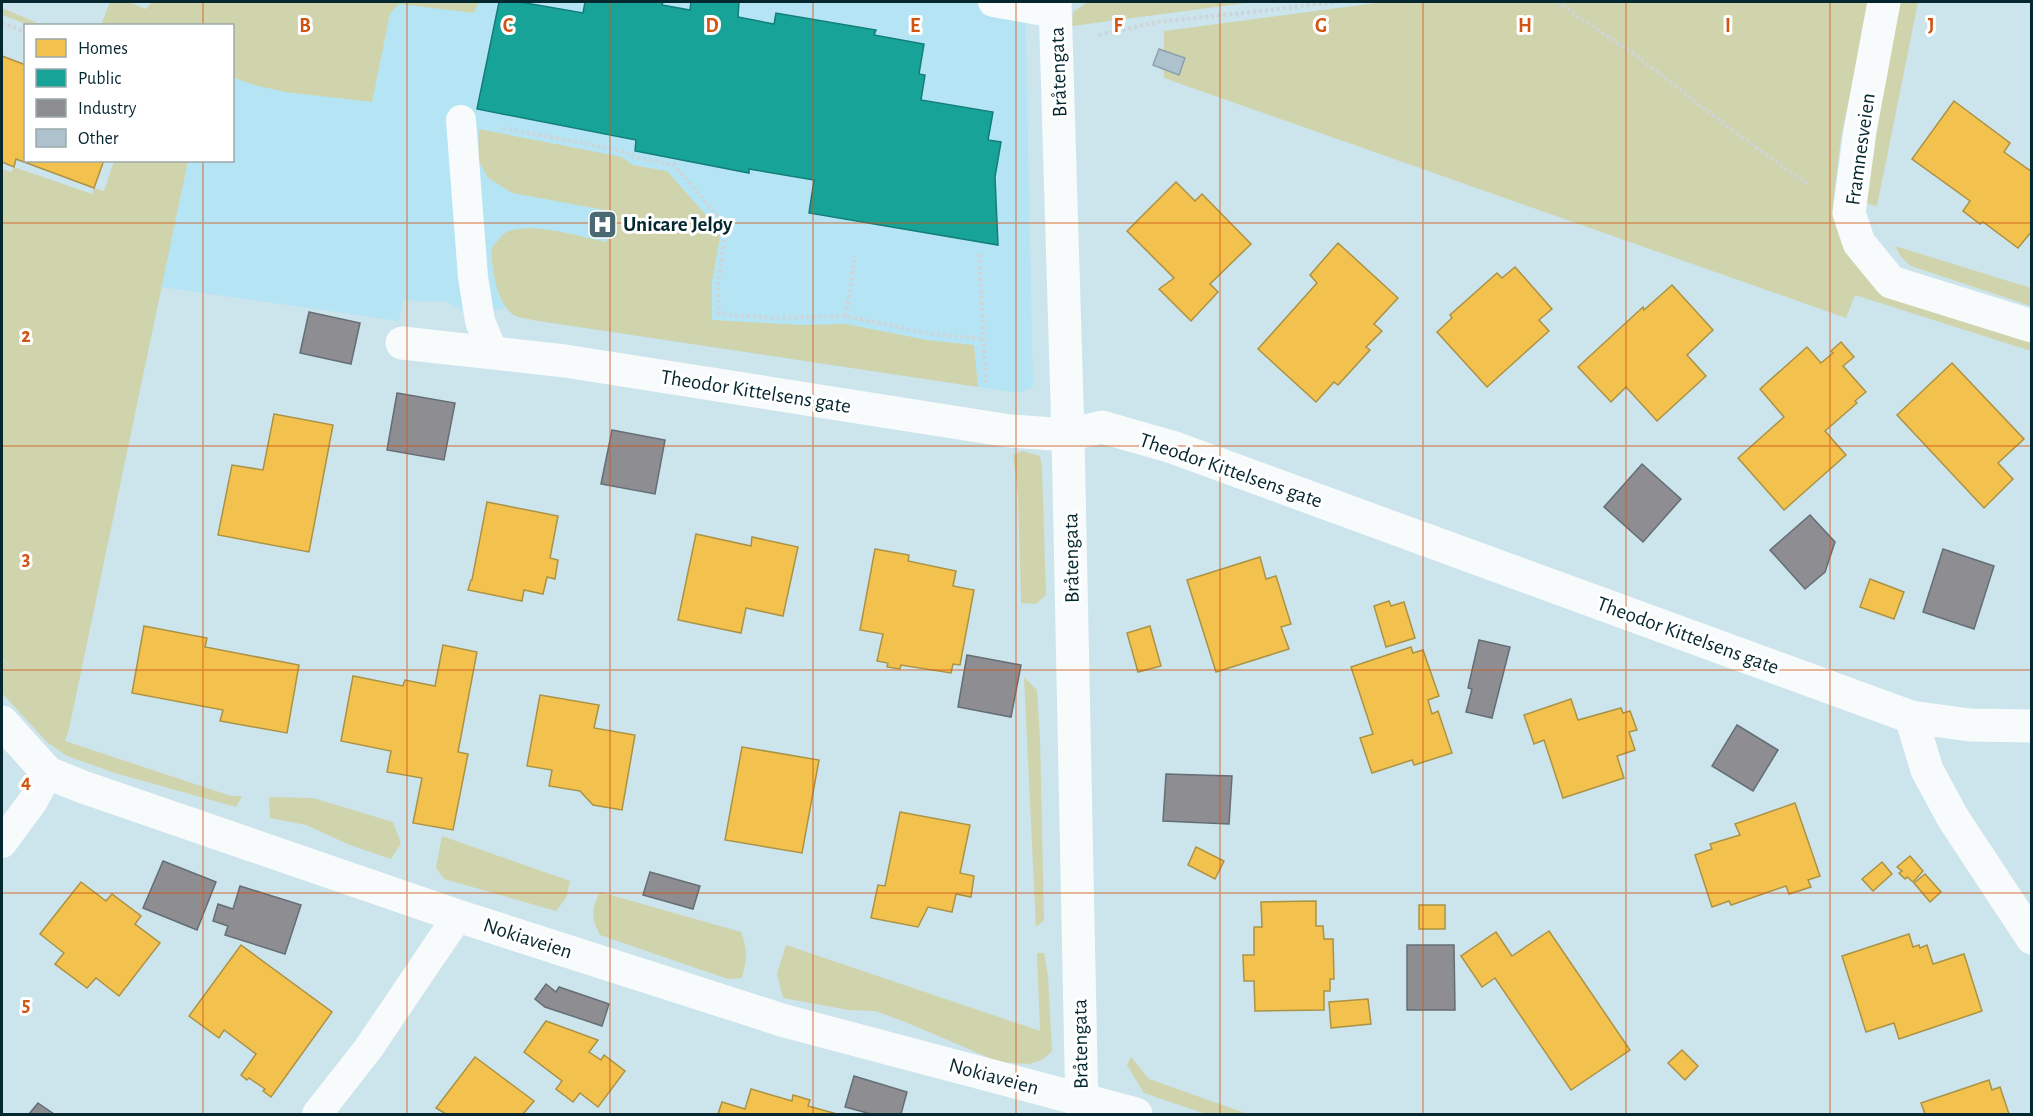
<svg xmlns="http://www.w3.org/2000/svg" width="2033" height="1116" font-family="'Alegreya Sans',sans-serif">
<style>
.built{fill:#b5e5f5}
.green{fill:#d0d4ac}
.homes{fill:#f2c14e;stroke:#ab9345;stroke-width:1.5}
.public{fill:#17a398;stroke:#127e79;stroke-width:1.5}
.industry{fill:#8d8d92;stroke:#646e75;stroke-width:1.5}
.building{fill:#adc2cd;stroke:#8ca1ac;stroke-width:1.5}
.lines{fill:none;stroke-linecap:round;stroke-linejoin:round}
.path{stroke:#cdd5d8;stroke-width:4;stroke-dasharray:3 3;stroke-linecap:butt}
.service{stroke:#f7fbfc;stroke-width:30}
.minor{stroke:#f7fbfc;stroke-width:33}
.tertiary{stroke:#f7fbfc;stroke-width:33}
.grid{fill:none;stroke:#d15410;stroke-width:1.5;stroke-opacity:0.55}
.labels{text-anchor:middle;stroke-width:6;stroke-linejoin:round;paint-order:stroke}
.street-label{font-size:21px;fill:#052730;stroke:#fff}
.poi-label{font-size:21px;font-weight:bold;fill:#052730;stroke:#fff;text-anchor:start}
.grid-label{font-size:20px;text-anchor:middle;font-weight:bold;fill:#d15410;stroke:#fff;stroke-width:6;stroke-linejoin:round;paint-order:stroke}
</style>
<rect width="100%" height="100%" fill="#cce4ec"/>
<polygon class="built" points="222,2 1025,2 1033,387 1019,393 532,320 516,306 469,314 444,300 431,302 403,300 399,321 161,287 188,161 232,160 232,26"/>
<g class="green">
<polygon points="2,2 4,2 2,8 42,25 29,25 2,15"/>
<polygon points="110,2 129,2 146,9 152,2 479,2 474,13 399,4 390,14 372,102 285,92 250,84 233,77 232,26 101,25"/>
<polygon points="1088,2 1253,2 1072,26 1073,12"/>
<polygon points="1384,2 1869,2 1841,138 1833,204 1844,249 2031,334 2031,351 1855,295 1846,318 1164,78 1164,69 1185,58 1164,51 1164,31"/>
<polygon points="1898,2 1918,2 1877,206 1868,204 1864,189"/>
<path d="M 479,129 L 622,157 L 633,165 L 667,171 L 721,232 L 712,281 L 712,320 L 802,325 L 846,324 L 927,340 L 974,345 L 978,387 L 532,320 C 526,318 518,318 514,315 C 496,304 492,267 491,249 C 496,243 501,235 507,232 C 533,221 580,237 606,242 L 615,212 L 512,193 L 487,177 L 478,159 Z"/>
<polygon points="114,161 188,161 69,729 65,741 231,796 242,796 236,807 115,773 67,756 47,742 2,693 2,659 19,676 2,658 2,169 11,172 14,167 92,194 94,188 104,191"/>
<polygon points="1895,246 2031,288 2031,306 1911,266 1901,257"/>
<polygon points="1022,451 1040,456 1042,468 1046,595 1036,604 1021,603 1021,599 1018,494 1013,455"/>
<polygon points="1024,677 1037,690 1040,739 1044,920 1036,927"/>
<polygon points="269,797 313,798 393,822 401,843 391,859 350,845 306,825 270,818"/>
<polygon points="442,836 570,881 566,898 556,911 444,879 436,868"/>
<path d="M 600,892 L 741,932 C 748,950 747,959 742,978 L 728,979 L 600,935 C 591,918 591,909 600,892 Z"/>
<polygon points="786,945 1040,1031 1037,953 1044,953 1048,976 1052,1051 1042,1060 1029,1064 999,1062 903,1021 875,1011 849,1010 783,998 777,974"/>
<polygon points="1131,1057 1149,1079 1248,1114 1206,1114 1144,1093 1127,1065"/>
</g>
<g class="homes">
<polygon points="2,56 26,65 26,160 104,160 94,188 16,159 14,167 2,162"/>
<polygon points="1954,101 2010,143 2004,152 2032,172 2032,231 2018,248 1983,222 1980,224 1963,211 1970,201 1912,159"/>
<polygon points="1176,182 1195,201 1202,194 1251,244 1210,284 1218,292 1191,321 1159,289 1174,278 1127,231"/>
<polygon points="1338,243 1398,298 1374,324 1382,331 1366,347 1370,350 1338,385 1334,382 1316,402 1258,349 1317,283 1310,275"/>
<polygon points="1515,267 1552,309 1539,320 1549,331 1487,387 1437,332 1452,318 1450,315 1497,273 1502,278"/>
<polygon points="1672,285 1713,330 1687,355 1706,376 1657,421 1626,387 1611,402 1578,367 1643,307 1644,310"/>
<polygon points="1841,342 1854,357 1843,366 1866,392 1855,401 1857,403 1825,431 1846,455 1784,510 1738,458 1784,417 1760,389 1807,347 1821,363 1833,353 1831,351"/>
<polygon points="1952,363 2024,439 1998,463 2013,479 1984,508 1897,415"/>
<polygon points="274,414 333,425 309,552 218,535 232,465 263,470"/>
<polygon points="487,502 558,516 550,558 558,560 555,579 547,577 543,594 524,590 522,601 468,590 471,580 472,580"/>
<polygon points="696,534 751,546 752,537 798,547 783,616 746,608 741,633 678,620"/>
<polygon points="875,549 909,555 908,561 956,571 953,586 974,590 960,665 953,664 951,673 901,665 900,669 887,667 888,663 877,661 883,634 860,630"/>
<polygon points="1260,557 1266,579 1276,576 1291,624 1281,627 1289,649 1216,672 1187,580"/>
<polygon points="1870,579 1904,592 1894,619 1860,607"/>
<polygon points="1389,601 1391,606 1404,602 1415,638 1386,647 1374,606"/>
<polygon points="144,626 207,638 205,647 299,665 287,733 220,721 223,710 132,693"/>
<polygon points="1150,626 1161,666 1138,672 1127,633"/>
<polygon points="443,645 477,652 458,752 468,754 453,830 413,823 422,778 387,772 391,751 341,741 353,676 403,686 405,680 435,686"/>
<polygon points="1411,647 1413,653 1423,650 1439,696 1428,700 1432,714 1438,711 1452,753 1414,765 1412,760 1372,773 1360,738 1373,734 1351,667"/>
<polygon points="540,695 599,705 594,728 635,735 622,810 593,805 580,791 549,786 552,770 527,766"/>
<polygon points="1571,699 1578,720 1621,708 1623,713 1630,711 1637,730 1629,732 1635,750 1617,756 1624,778 1563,798 1544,740 1534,744 1524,715"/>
<polygon points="742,747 819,760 802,853 725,840"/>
<polygon points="1795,803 1820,876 1808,880 1811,887 1789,894 1786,886 1731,905 1729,901 1712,907 1695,855 1712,849 1710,844 1740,835 1735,824"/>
<polygon points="900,812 970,825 960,873 974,876 971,897 956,894 952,912 928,907 918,927 871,918 878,885 885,886"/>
<polygon points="1196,847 1224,861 1215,879 1188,865"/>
<polygon points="1910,856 1923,871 1913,882 1907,877 1905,879 1899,873 1902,871 1897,867"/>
<polygon points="1882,862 1892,874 1873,891 1862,879"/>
<polygon points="1925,874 1941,892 1930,902 1914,883"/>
<polygon points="81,882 106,901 112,894 141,916 135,924 160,943 119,996 96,978 87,988 55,964 64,953 40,934"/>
<polygon points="1316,901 1316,926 1323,926 1324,939 1333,939 1334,979 1330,979 1330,991 1324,991 1324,1010 1255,1011 1254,981 1244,981 1243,955 1254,955 1254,927 1262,927 1261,902"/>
<rect x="1419" y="905" width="26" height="24"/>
<polygon points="1549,931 1630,1050 1571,1090 1495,978 1482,987 1461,956 1496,932 1512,956"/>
<polygon points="1909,934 1913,947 1919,945 1920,948 1927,945 1933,964 1964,954 1982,1011 1899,1039 1894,1023 1866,1032 1842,956"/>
<polygon points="241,945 332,1012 271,1097 263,1091 265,1089 249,1078 247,1080 241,1075 256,1054 224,1030 219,1038 189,1016"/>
<polygon points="1368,999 1371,1024 1331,1028 1329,1002"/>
<polygon points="546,1021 598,1040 589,1052 601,1060 604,1055 625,1071 598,1107 580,1093 573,1102 556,1089 562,1081 524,1052"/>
<polygon points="1682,1050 1698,1066 1685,1080 1668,1063"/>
<polygon points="475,1057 534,1101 523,1114 446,1114 436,1108"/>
<polygon points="1989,1080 1992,1090 2000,1087 2009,1114 1925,1114 1921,1103"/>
<polygon points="751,1089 792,1101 793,1095 810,1100 808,1106 837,1114 718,1114 722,1102 745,1109"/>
</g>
<polygon class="public" points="499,2 520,2 583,13 585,2 670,2 663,2 662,5 690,10 691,2 739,2 738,17 774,24 776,13 876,30 874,35 924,44 919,74 925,75 921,100 993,112 988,140 1001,142 995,177 998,245 809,213 814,180 749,169 749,173 635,151 636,140 477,109"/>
<g class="industry">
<polygon points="309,312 360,323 351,364 300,353"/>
<polygon points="397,393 455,403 444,460 387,450"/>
<polygon points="612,430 665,440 655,494 601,484"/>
<polygon points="1642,464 1681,499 1643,542 1604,507"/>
<polygon points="1810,515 1835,542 1825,572 1805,589 1770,550"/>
<polygon points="1943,549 1994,566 1974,629 1923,612"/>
<polygon points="1479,640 1510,647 1492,718 1466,712 1472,689 1468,688"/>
<polygon points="967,655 1021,665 1011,717 958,707"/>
<polygon points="1737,725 1778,750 1753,791 1712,766"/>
<polygon points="1166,774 1232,776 1229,824 1163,821"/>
<polygon points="163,861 216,882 197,930 143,908"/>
<polygon points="650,872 700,886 693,909 643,895"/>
<polygon points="240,886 301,905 285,954 225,935 228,926 213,921 218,904 233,909"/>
<polygon points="1407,945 1454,945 1455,1010 1407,1010"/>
<polygon points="546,984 556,992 559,987 609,1004 602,1026 545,1007 535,999"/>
<polygon points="854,1076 907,1092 901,1114 871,1114 845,1107"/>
<polygon points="38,1103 54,1114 29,1114"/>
</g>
<polygon class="building" points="1159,49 1185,58 1179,75 1153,65"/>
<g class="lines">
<g class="path">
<polyline points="1557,2 1642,60 1729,128 1809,185"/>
<polyline points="2,23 26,32"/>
<polyline points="1099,35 1158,22 1271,10 1334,2"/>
<polyline points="503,128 624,151 634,157 674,165 726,226 718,283 719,314 777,318 846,316 926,333 984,339"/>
<polyline points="979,254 986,385"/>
<polyline points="846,316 855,256"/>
</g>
<g class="service">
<polyline points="993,2 1056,13"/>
<polyline points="461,120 473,277 480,321 493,353"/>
<polyline points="2,843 33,801 48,773"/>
<polyline points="317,1114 368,1049 458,916"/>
</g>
<g class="minor">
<polyline points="1884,2 1860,131 1849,213 1859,243 1891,282 2032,326"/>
<polyline points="402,343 565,361 1010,431 1068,435 1055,2"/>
<polyline points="1911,717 1927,770 1953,818 2032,938"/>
<polyline points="2,722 48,773 83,787 458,916 785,1021 1136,1114"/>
</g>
<polyline class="tertiary" points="1082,1114 1068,435 1102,427 1172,447 1911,717 1970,725 2032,726"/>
</g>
<path class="grid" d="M 203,2 L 203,26M 407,2 L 407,1114M 610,2 L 610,1114M 813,2 L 813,1114M 1016,2 L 1016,1114M 1220,2 L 1220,1114M 1423,2 L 1423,1114M 1626,2 L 1626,1114M 1830,2 L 1830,1114M 203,160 L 203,1114M 2,223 L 2032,223M 2,446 L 2032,446M 2,670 L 2032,670M 2,893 L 2032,893"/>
<defs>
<symbol id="hospital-square" viewBox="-11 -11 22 22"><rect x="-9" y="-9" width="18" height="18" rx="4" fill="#4b6972" stroke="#fff"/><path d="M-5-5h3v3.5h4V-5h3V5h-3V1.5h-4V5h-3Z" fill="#fff"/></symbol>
</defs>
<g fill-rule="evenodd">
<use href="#hospital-square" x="586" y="208" width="33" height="33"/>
</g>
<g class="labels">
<g class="street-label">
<text transform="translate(1058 72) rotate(-92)" y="7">Bråtengata</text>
<text transform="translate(1860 149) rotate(-82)" y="7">Framnesveien</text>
<text transform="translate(756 391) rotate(9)" y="7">Theodor Kittelsens gate</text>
<text transform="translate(1231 470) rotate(19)" y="7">Theodor Kittelsens gate</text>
<text transform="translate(1071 558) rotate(-91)" y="7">Bråtengata</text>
<text transform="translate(1688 635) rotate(20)" y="7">Theodor Kittelsens gate</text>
<text transform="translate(528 938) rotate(18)" y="7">Nokiaveien</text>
<text transform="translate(1080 1044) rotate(-91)" y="7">Bråtengata</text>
<text transform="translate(994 1076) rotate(15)" y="7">Nokiaveien</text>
</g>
<g class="poi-label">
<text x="623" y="231">Unicare Jeløy</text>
</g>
</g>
<g class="grid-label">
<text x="305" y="32">B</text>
<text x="508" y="32">C</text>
<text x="712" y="32">D</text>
<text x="915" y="32">E</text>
<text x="1118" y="32">F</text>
<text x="1321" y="32">G</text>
<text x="1525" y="32">H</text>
<text x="1728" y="32">I</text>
<text x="1931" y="32">J</text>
<text x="26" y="342">2</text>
<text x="26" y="565">3</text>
<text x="26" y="788">4</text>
<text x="26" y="1011">5</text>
</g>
<rect width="2033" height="1116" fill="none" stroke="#052730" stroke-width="6"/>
<rect x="24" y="24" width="210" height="138" fill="#ffffff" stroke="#9ba9ac" stroke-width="1.5"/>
<rect x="36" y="39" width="30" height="18" fill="#f2c14e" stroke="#9ba9ac" stroke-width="1.5"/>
<text x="78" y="54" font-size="18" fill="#052730">Homes</text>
<rect x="36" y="69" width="30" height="18" fill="#17a398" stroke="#9ba9ac" stroke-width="1.5"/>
<text x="78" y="84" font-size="18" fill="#052730">Public</text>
<rect x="36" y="99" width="30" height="18" fill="#8d8d92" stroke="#9ba9ac" stroke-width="1.5"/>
<text x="78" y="114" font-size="18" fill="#052730">Industry</text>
<rect x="36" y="129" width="30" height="18" fill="#adc2cd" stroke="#9ba9ac" stroke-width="1.5"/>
<text x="78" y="144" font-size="18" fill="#052730">Other</text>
</svg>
